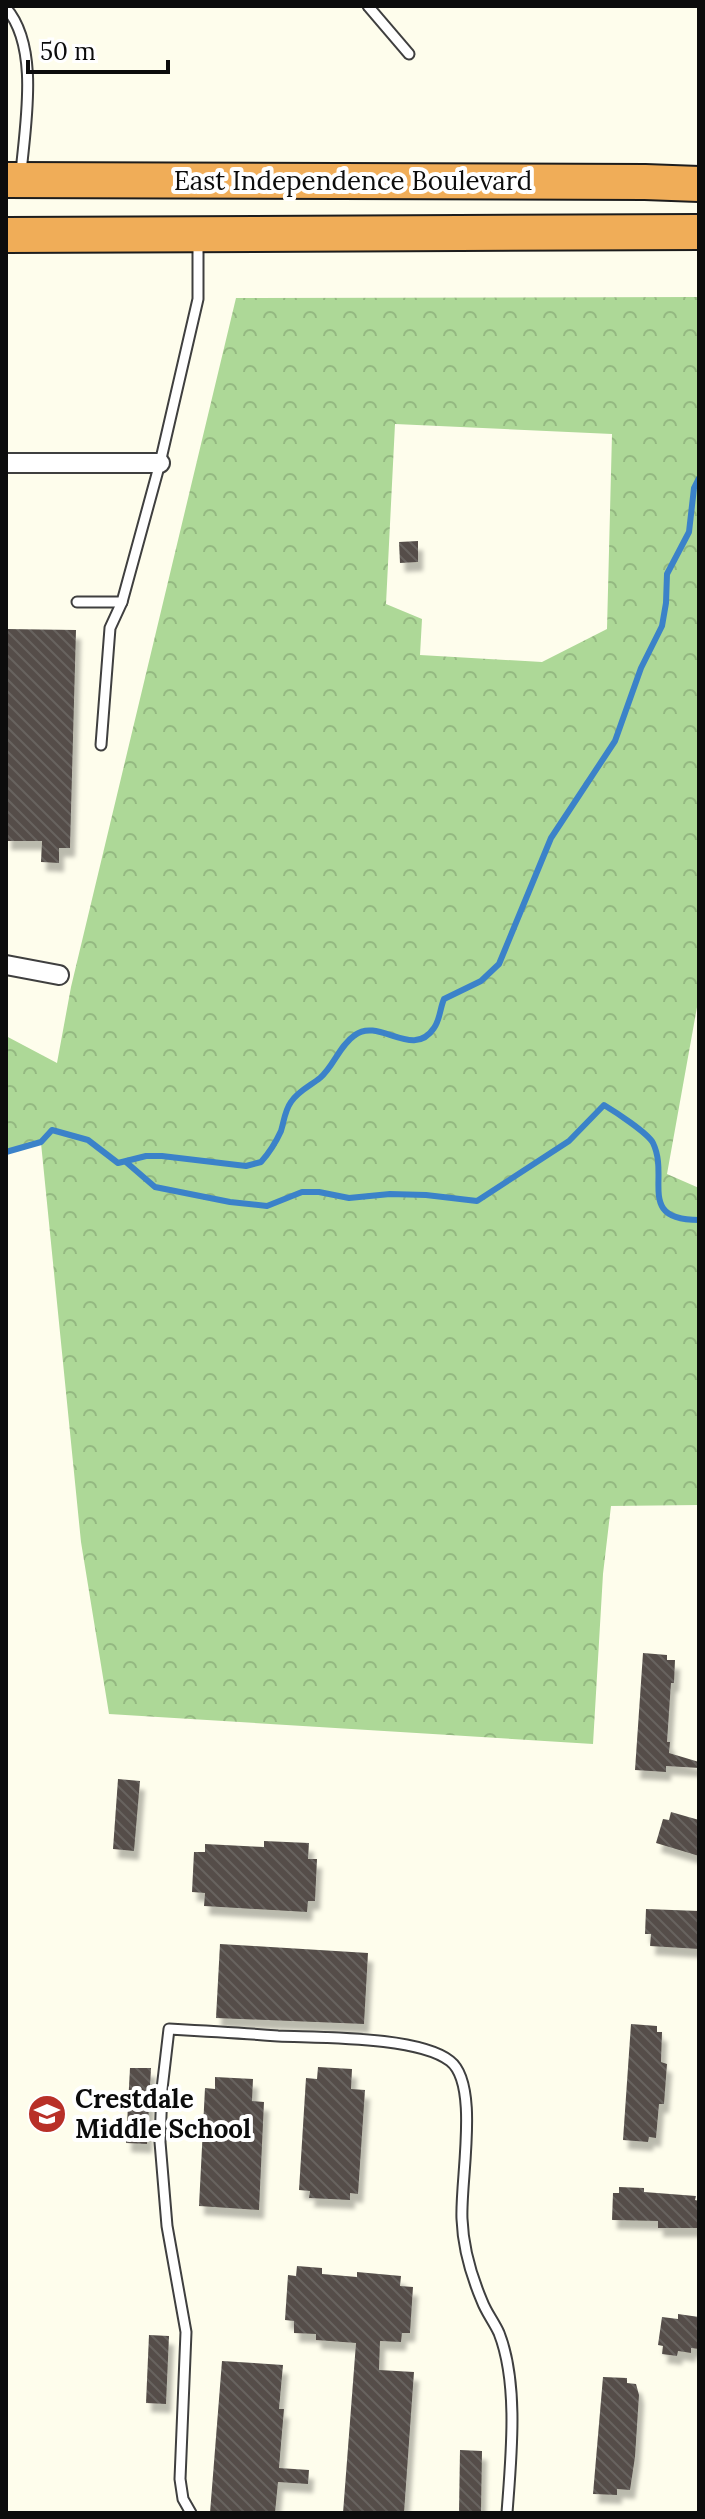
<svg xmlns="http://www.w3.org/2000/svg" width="705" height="2519" font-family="Lora,serif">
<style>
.forest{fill:url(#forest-crowns);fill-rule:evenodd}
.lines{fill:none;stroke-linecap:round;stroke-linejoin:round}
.stream{stroke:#3b82c9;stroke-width:6}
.building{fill:url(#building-back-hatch);filter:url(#shadow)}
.lane-casing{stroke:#3f3f3f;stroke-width:13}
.street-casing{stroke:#3f3f3f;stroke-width:22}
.highway-casing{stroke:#1d1d1d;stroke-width:38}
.lane{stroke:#fff;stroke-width:9}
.street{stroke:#fff;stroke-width:18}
.highway{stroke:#f0ad58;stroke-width:34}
.labels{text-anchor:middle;stroke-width:8;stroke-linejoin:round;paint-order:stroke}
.street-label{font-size:26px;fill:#0c0c0c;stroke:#fff}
.poi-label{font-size:26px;font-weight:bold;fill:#0c0c0c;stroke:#fff;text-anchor:start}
</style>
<defs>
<pattern id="forest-crowns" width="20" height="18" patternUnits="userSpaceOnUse" patternTransform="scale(2)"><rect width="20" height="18" fill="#add897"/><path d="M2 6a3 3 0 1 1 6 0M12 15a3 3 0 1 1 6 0" fill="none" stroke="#94b881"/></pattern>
<pattern id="building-back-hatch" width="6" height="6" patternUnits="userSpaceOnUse" patternTransform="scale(2)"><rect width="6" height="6" fill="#544e49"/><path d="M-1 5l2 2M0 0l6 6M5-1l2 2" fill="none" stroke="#68635f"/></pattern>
<filter id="shadow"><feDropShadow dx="5" dy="9" stdDeviation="2" flood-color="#0004"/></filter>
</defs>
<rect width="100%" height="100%" fill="#fefdec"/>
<path class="forest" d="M 699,297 L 699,996 L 667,1174 L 699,1188 L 699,1505 L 611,1506 L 603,1574 L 593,1744 L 109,1714 L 81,1542 L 41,1143 L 6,1152 L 6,1036 L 57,1063 L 71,987 L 236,298 ZM 395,424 L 612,434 L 607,629 L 542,662 L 420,655 L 422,619 L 386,604 Z"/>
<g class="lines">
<g class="stream">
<path d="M 6,1152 L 41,1142 L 52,1130 L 88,1140 L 118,1163 L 146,1156 L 162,1156 L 246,1166 L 261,1162 C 269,1153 276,1142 281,1131 C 284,1121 285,1110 291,1102 C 298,1091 310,1086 320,1078 C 334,1066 339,1046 355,1035 C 379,1017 413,1060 434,1028 C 440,1020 440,1008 444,999 L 481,981 L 499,964 L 551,838 L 615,741 L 641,668 L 662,626 L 666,603 L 667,574 L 689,532 L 694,488 L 699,478"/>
<path d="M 126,1162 L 155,1187 L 230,1202 L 267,1206 L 302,1192 L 319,1192 L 349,1198 L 390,1194 L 426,1195 L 477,1201 L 569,1141 L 604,1105 C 614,1111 648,1133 653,1143 C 670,1178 636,1220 699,1220"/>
</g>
</g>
<g class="building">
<polygon points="418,541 418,562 400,563 399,542"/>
<polygon points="6,629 76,630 70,848 59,848 59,863 41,862 42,841 6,841"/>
<polygon points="643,1653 667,1655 667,1660 675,1660 674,1683 671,1683 667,1742 670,1742 669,1753 699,1762 699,1768 666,1766 666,1772 635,1770"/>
<polygon points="118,1779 140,1781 134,1851 113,1849"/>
<polygon points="671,1812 699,1820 699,1856 656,1843 663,1819 669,1820"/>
<polygon points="264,1841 309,1843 308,1859 317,1859 315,1901 308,1901 307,1912 204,1906 205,1893 192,1892 194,1852 205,1852 205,1844 264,1847"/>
<polygon points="646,1909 699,1911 699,1949 650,1946 651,1934 645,1934"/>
<polygon points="220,1944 368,1953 364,2024 216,2018"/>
<polygon points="631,2024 657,2026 657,2032 662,2032 661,2062 667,2064 664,2104 659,2104 656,2138 649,2137 648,2142 623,2140"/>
<polygon points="318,2067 352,2069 351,2089 365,2090 358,2194 350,2193 350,2200 309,2198 310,2191 299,2190 306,2078 317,2079"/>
<polygon points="130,2068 151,2068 147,2144 126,2143"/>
<polygon points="215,2077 253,2079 252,2101 264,2102 259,2210 199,2206 205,2088 215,2089"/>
<polygon points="619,2187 644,2188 644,2192 696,2196 695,2200 699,2201 699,2228 658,2228 658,2221 612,2220 613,2193 619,2193"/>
<polygon points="297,2266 322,2268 322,2274 357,2277 357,2272 401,2276 400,2286 413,2287 410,2333 402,2333 401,2342 380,2341 379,2370 414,2372 404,2513 343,2513 356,2343 316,2340 316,2334 294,2333 294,2321 285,2320 288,2275 296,2276"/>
<polygon points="678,2314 699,2317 699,2349 691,2348 691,2353 678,2351 677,2356 662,2354 663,2346 658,2345 662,2317 678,2319"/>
<polygon points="149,2335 169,2336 166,2404 146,2403"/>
<polygon points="222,2361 283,2365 279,2409 284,2409 279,2468 309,2470 308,2484 278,2482 275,2513 210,2513"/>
<polygon points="603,2377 627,2378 627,2383 636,2384 639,2395 635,2457 630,2490 617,2489 617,2495 593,2494"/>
<polygon points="460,2450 482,2451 481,2513 459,2513"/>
</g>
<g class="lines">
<defs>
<g id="lane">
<polyline points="368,6 409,54"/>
<path d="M 6,8 C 40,47 25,125 21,173"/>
<polyline points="77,602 122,602 160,463 198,299 198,239"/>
<polyline points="101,745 110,628 122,602"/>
<path d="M 191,2513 L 183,2499 L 180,2479 L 186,2332 L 167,2226 L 160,2142 L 162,2089 L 169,2029 C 205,2031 241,2033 278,2036 C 320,2038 418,2036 450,2061 C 480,2084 460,2180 462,2219 C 463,2247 471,2275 482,2301 C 486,2312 494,2322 499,2333 C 519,2384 511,2458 507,2513"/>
</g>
<g id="street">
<polyline points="6,463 160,463"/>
<polyline points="6,965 59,975"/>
</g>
<g id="highway">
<polyline points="6,180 645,182 699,184"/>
<polyline points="6,235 699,232"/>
</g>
</defs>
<use href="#lane" class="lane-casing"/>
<use href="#street" class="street-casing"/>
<use href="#highway" class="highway-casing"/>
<use href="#lane" class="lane"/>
<use href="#street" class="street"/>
<use href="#highway" class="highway"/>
</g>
<defs>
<symbol id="school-disc" viewBox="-11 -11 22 22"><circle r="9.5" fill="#b83028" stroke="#fff"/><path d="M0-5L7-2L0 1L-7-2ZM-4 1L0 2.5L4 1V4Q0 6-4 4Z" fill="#fff"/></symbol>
</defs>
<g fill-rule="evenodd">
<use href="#school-disc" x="25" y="2092" width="44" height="44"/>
</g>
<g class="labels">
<g class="street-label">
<text x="353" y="190">East Independence Boulevard</text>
</g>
<g class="poi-label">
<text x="75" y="2108">Crestdale<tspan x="75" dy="30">Middle School</tspan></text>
</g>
</g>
<rect width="705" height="2519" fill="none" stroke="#0c0c0c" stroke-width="16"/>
<path d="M28 60v12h140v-12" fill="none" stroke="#0c0c0c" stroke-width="4"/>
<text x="40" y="60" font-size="24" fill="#0c0c0c" stroke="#ffffff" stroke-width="6" paint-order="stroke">50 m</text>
</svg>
